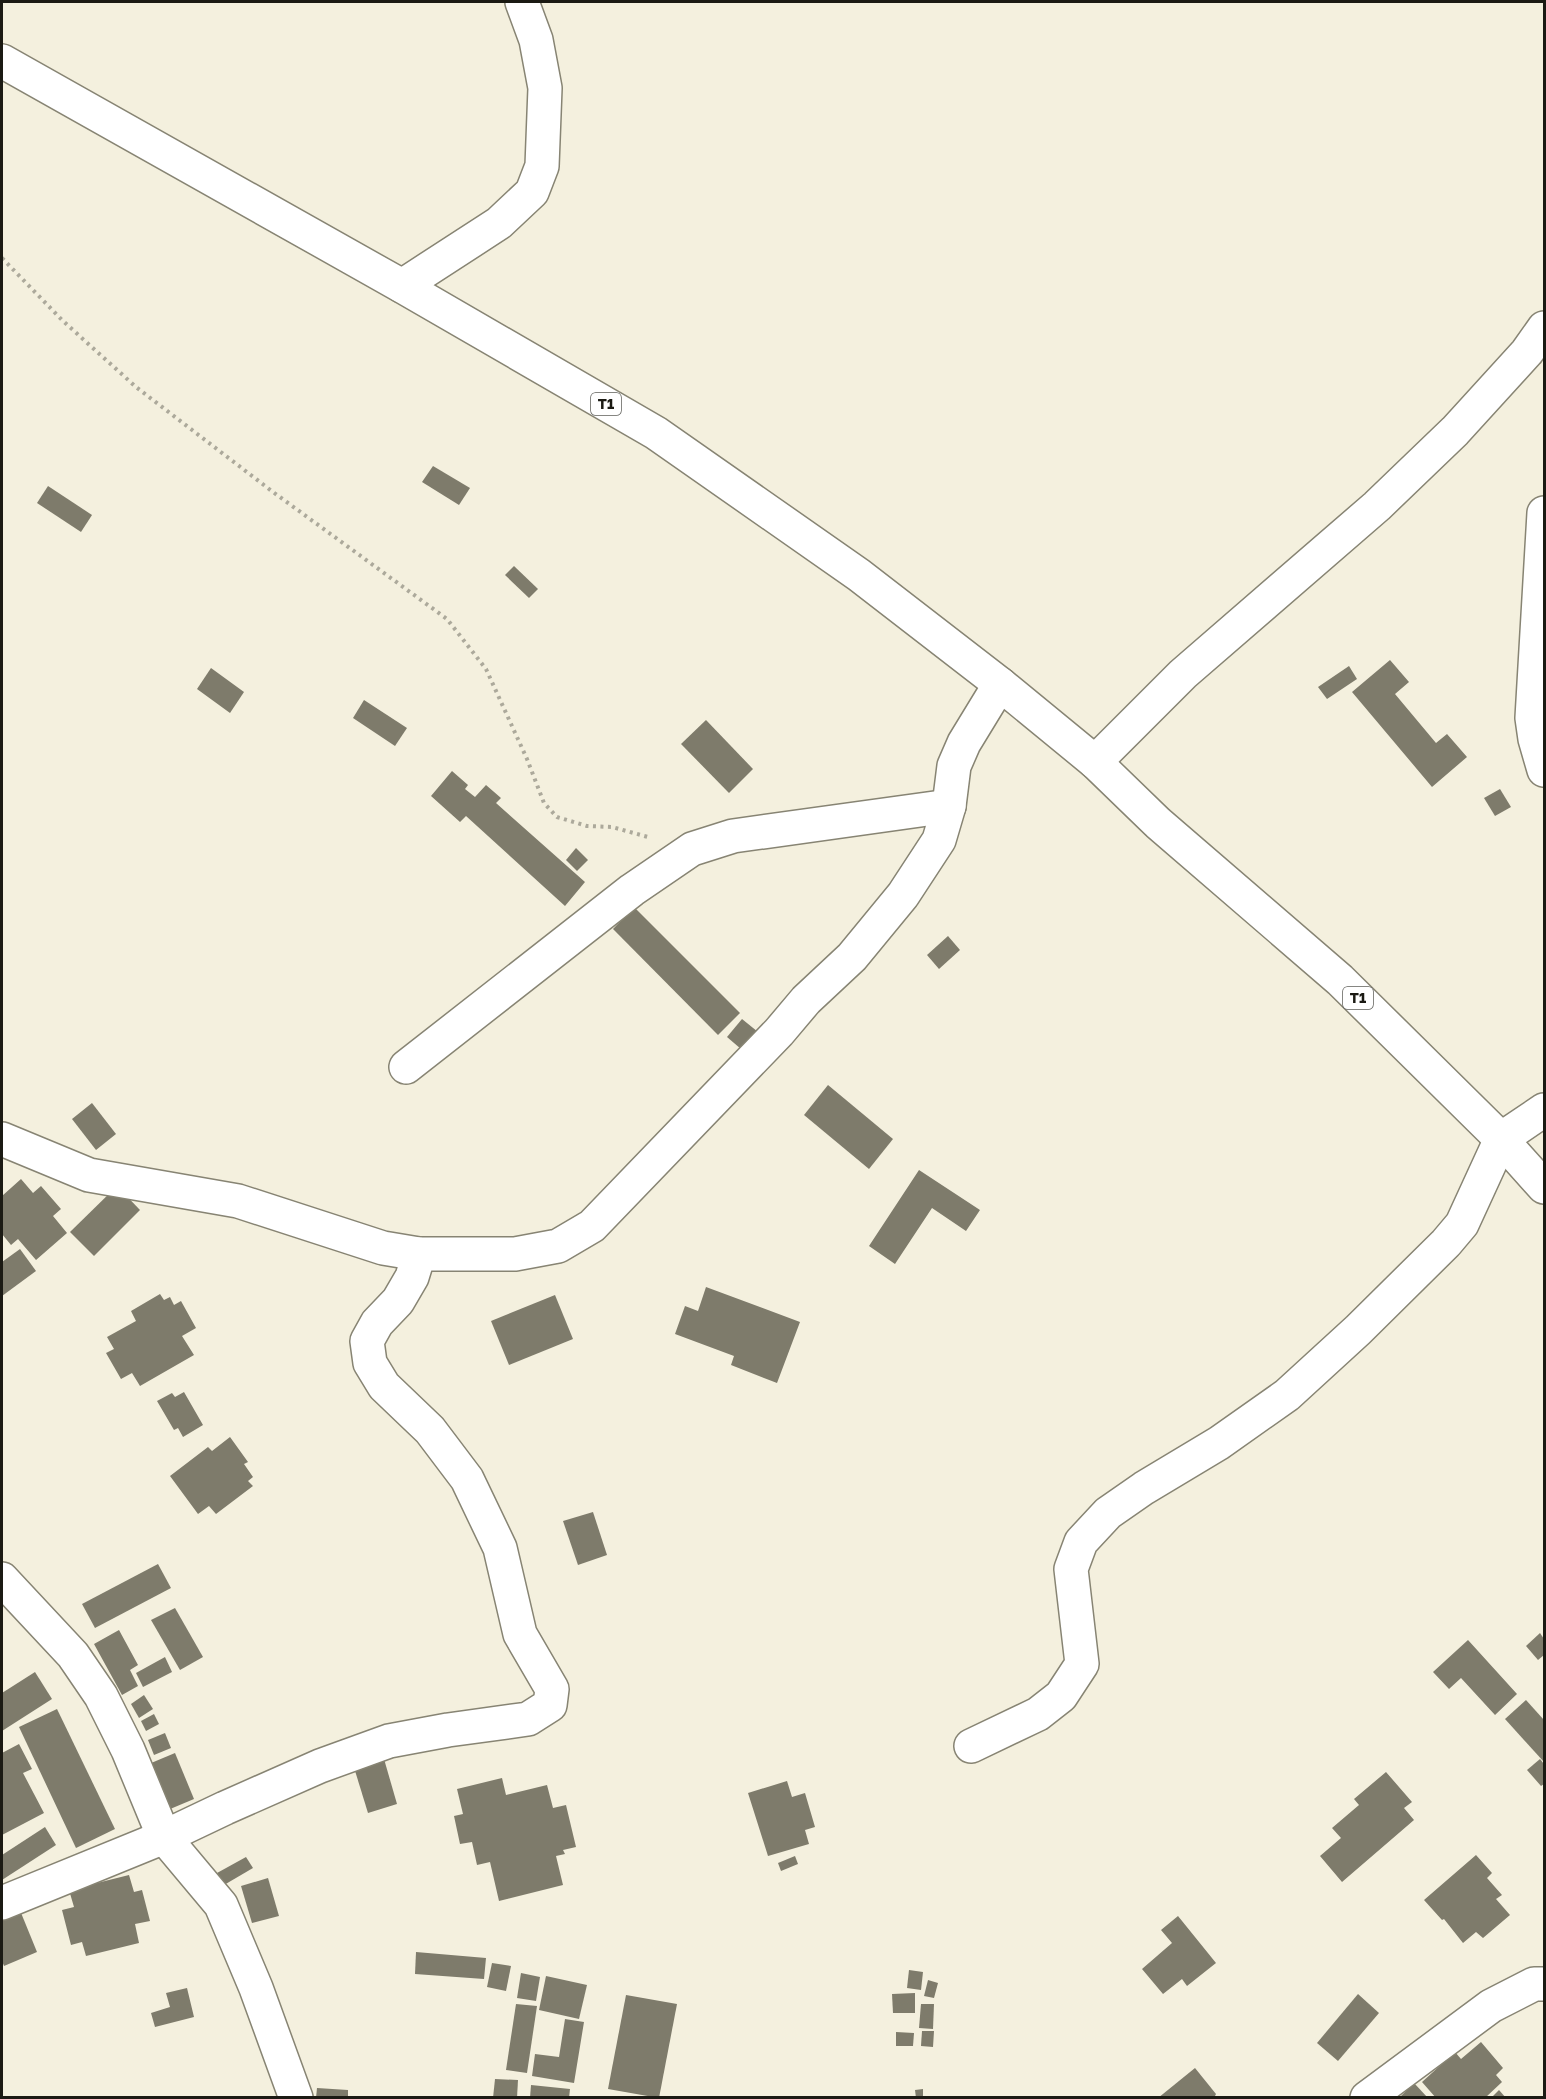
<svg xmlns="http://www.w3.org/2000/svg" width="1546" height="2099" font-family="'Golos Text',sans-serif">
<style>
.building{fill:#7e7b6b}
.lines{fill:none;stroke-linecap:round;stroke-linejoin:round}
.minor-casing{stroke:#878473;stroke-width:36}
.highway-casing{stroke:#878473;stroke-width:36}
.path{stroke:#aca99b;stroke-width:4;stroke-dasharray:3 4.5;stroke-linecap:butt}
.minor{stroke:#fff;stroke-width:33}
.highway{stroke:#fff;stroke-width:33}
.labels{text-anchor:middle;stroke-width:4.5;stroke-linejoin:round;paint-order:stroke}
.shield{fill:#fff;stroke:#5f5f5a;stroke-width:1.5}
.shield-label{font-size:14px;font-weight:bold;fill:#1b1a13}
</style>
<rect width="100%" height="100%" fill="#f4f0de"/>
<g class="building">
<polygon points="433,466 470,488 459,505 422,482"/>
<polygon points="48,486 92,515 81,532 37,503"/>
<polygon points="514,566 538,589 529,598 505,575"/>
<polygon points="1390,660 1409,682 1395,694 1436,743 1447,734 1467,757 1432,787 1352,692"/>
<polygon points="1349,666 1357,679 1327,699 1318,687"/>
<polygon points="211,668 244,692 230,713 197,689"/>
<polygon points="364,700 407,728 395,746 353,718"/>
<polygon points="706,720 753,769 729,793 681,744"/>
<polygon points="452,771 468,785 465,789 475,797 486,785 501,798 496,803 585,882 565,906 466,816 460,822 431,796"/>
<polygon points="1500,789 1511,807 1495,816 1484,798"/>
<polygon points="576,848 588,860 577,871 566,860"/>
<polygon points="634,907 740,1013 718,1035 613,929"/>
<polygon points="948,936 960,950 939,969 927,955"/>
<polygon points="742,1019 763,1036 748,1055 727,1037"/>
<polygon points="828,1085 893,1139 869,1169 804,1115"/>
<polygon points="92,1103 116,1134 96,1150 72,1119"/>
<polygon points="919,1170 980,1210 966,1231 932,1208 895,1264 869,1246"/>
<polygon points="21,1179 33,1193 41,1186 61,1209 53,1216 67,1233 36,1260 18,1239 11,1245 2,1234 2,1196"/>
<polygon points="117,1186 140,1210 94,1256 70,1232"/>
<polygon points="20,1249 36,1271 2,1296 2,1262"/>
<polygon points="706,1287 800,1322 777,1383 731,1365 734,1356 675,1334 685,1306 698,1311"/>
<polygon points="160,1294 164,1300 170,1297 174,1305 181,1301 196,1328 182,1336 194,1355 140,1386 132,1373 121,1379 106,1353 114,1349 107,1337 136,1321 131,1311"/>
<polygon points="555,1295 573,1339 509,1365 491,1321"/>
<polygon points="184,1392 203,1425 183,1437 178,1428 174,1430 157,1401 172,1393 175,1397"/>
<polygon points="230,1437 248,1462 244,1464 253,1477 248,1481 253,1486 216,1514 209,1506 198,1514 170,1476 208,1447 212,1451"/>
<polygon points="593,1512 607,1555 578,1565 563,1521"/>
<polygon points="158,1564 171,1588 95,1628 82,1604"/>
<polygon points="175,1608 203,1657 180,1670 151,1620"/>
<polygon points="119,1630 138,1665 130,1670 138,1686 122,1695 94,1644"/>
<polygon points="1540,1633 1544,1639 1544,1655 1538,1660 1526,1646"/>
<polygon points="1468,1640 1517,1694 1495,1715 1461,1678 1449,1689 1433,1672"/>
<polygon points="165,1657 172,1672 143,1687 136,1673"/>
<polygon points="35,1672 52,1699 2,1731 2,1693"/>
<polygon points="144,1695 153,1709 139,1718 131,1704"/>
<polygon points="1526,1700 1544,1720 1544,1762 1505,1719"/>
<polygon points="57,1709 115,1829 76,1848 19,1727"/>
<polygon points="154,1714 159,1724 146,1731 141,1721"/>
<polygon points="165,1733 171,1748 154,1755 148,1740"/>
<polygon points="19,1744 32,1769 23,1773 44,1813 2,1835 2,1753"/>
<polygon points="382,1752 397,1804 368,1813 352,1761"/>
<polygon points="175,1753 194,1799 163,1812 144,1766"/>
<polygon points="1540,1759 1544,1764 1544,1784 1541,1786 1527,1770"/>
<polygon points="1386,1772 1412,1802 1404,1808 1414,1820 1342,1882 1320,1856 1341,1838 1332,1828 1359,1805 1354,1799"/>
<polygon points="502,1778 506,1795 547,1785 553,1808 566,1805 576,1847 563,1850 565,1854 556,1856 563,1885 499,1901 490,1862 477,1865 472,1842 460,1844 454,1816 463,1814 457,1789"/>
<polygon points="787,1781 792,1797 805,1793 815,1827 805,1830 809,1844 768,1856 748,1793"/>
<polygon points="45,1827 56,1845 2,1880 2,1855"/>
<polygon points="1476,1855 1492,1873 1487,1878 1502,1895 1496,1899 1510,1915 1483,1938 1476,1932 1463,1943 1444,1919 1442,1920 1424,1900"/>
<polygon points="795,1856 798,1864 781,1871 778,1863"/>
<polygon points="246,1857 253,1868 224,1885 217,1873"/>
<polygon points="129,1875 134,1892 142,1890 150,1921 135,1924 139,1943 86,1956 82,1942 71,1945 62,1910 74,1907 69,1890"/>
<polygon points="268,1878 279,1916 252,1923 241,1886"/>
<polygon points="17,1903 37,1952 4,1966 2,1961 2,1910"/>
<polygon points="1178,1916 1216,1963 1187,1986 1182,1979 1163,1994 1142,1969 1172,1943 1161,1930"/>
<polygon points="416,1952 486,1958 484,1979 415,1974"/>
<polygon points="492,1963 511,1966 506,1991 487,1987"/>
<polygon points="909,1970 923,1972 921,1990 907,1988"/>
<polygon points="521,1973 540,1977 536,2001 517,1998"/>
<polygon points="546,1976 587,1985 579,2019 539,2010"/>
<polygon points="928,1980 938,1983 934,1998 924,1996"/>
<polygon points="187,1988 194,2017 155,2027 151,2013 170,2007 166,1993"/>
<polygon points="915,1993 915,2013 893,2013 892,1994"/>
<polygon points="1358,1994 1379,2013 1338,2061 1317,2043"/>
<polygon points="626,1995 677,2004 659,2098 608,2089"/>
<polygon points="516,2004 537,2006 527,2073 506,2070"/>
<polygon points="921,2004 934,2004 933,2029 919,2028"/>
<polygon points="565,2019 584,2022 574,2083 532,2076 535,2054 559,2057"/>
<polygon points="922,2031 934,2031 933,2047 921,2046"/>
<polygon points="896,2032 914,2033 913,2046 896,2046"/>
<polygon points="1481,2042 1503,2068 1496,2075 1502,2082 1485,2098 1436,2098 1422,2082 1455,2052 1461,2059"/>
<polygon points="1195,2068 1216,2094 1214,2098 1158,2098"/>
<polygon points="495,2079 518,2080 517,2098 493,2098"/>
<polygon points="1414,2083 1428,2098 1399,2098"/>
<polygon points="531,2085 570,2089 569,2098 530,2098"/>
<polygon points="317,2088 348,2090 348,2098 316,2098"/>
<polygon points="923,2089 923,2098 916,2098 915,2090"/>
<polygon points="1499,2090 1506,2098 1491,2098"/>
</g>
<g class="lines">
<defs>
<g id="minor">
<polyline points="402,286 499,223 532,192 542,166 545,88 536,40 522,2"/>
<polyline points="1544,513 1532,718 1535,739 1544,770"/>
<polyline points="1095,762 1183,674 1377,506 1455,431 1527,352 1544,328"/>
<polyline points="406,1067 632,890 692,849 733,836 949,806"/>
<polyline points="2,1139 89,1175 238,1201 383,1248 419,1254 515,1254 558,1246 592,1226 779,1032 806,1000 852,957 903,895 939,840 949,806 954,766 964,743 1000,684"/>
<polyline points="2,1579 73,1655 101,1696 128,1750 164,1837 221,1905 256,1988 296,2098"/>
<polyline points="971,1746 1038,1714 1061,1696 1082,1664 1071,1569 1081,1542 1108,1513 1144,1488 1219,1443 1287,1395 1358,1330 1446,1243 1462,1224 1501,1139 1544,1110"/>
<polyline points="2,1903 164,1837 225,1808 320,1766 389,1741 448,1730 528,1719 550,1705 552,1689 520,1634 500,1548 467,1479 430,1430 384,1386 370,1363 367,1341 377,1323 398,1301 412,1277 419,1254"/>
<polyline points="1367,2098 1491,2006 1534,1984 1544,1984"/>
</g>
<polyline id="highway" points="2,61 402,286 656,433 859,575 1000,684 1095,762 1158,823 1340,980 1501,1139 1544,1187"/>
</defs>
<use href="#minor" class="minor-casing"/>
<use href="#highway" class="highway-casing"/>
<polyline class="path" points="2,258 63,321 136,387 273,492 447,619 486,669 527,759 544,803 557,817 587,826 612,827 648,837"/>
<use href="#minor" class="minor"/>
<use href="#highway" class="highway"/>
</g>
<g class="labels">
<g class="shield">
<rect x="591" y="393" width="30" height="22" rx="4.5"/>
<rect x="1343" y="987" width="30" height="22" rx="4.5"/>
</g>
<g class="shield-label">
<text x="606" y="409">T1</text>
<text x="1358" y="1003">T1</text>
</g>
</g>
<rect width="1546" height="2099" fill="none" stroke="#1b1a13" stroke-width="6"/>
</svg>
